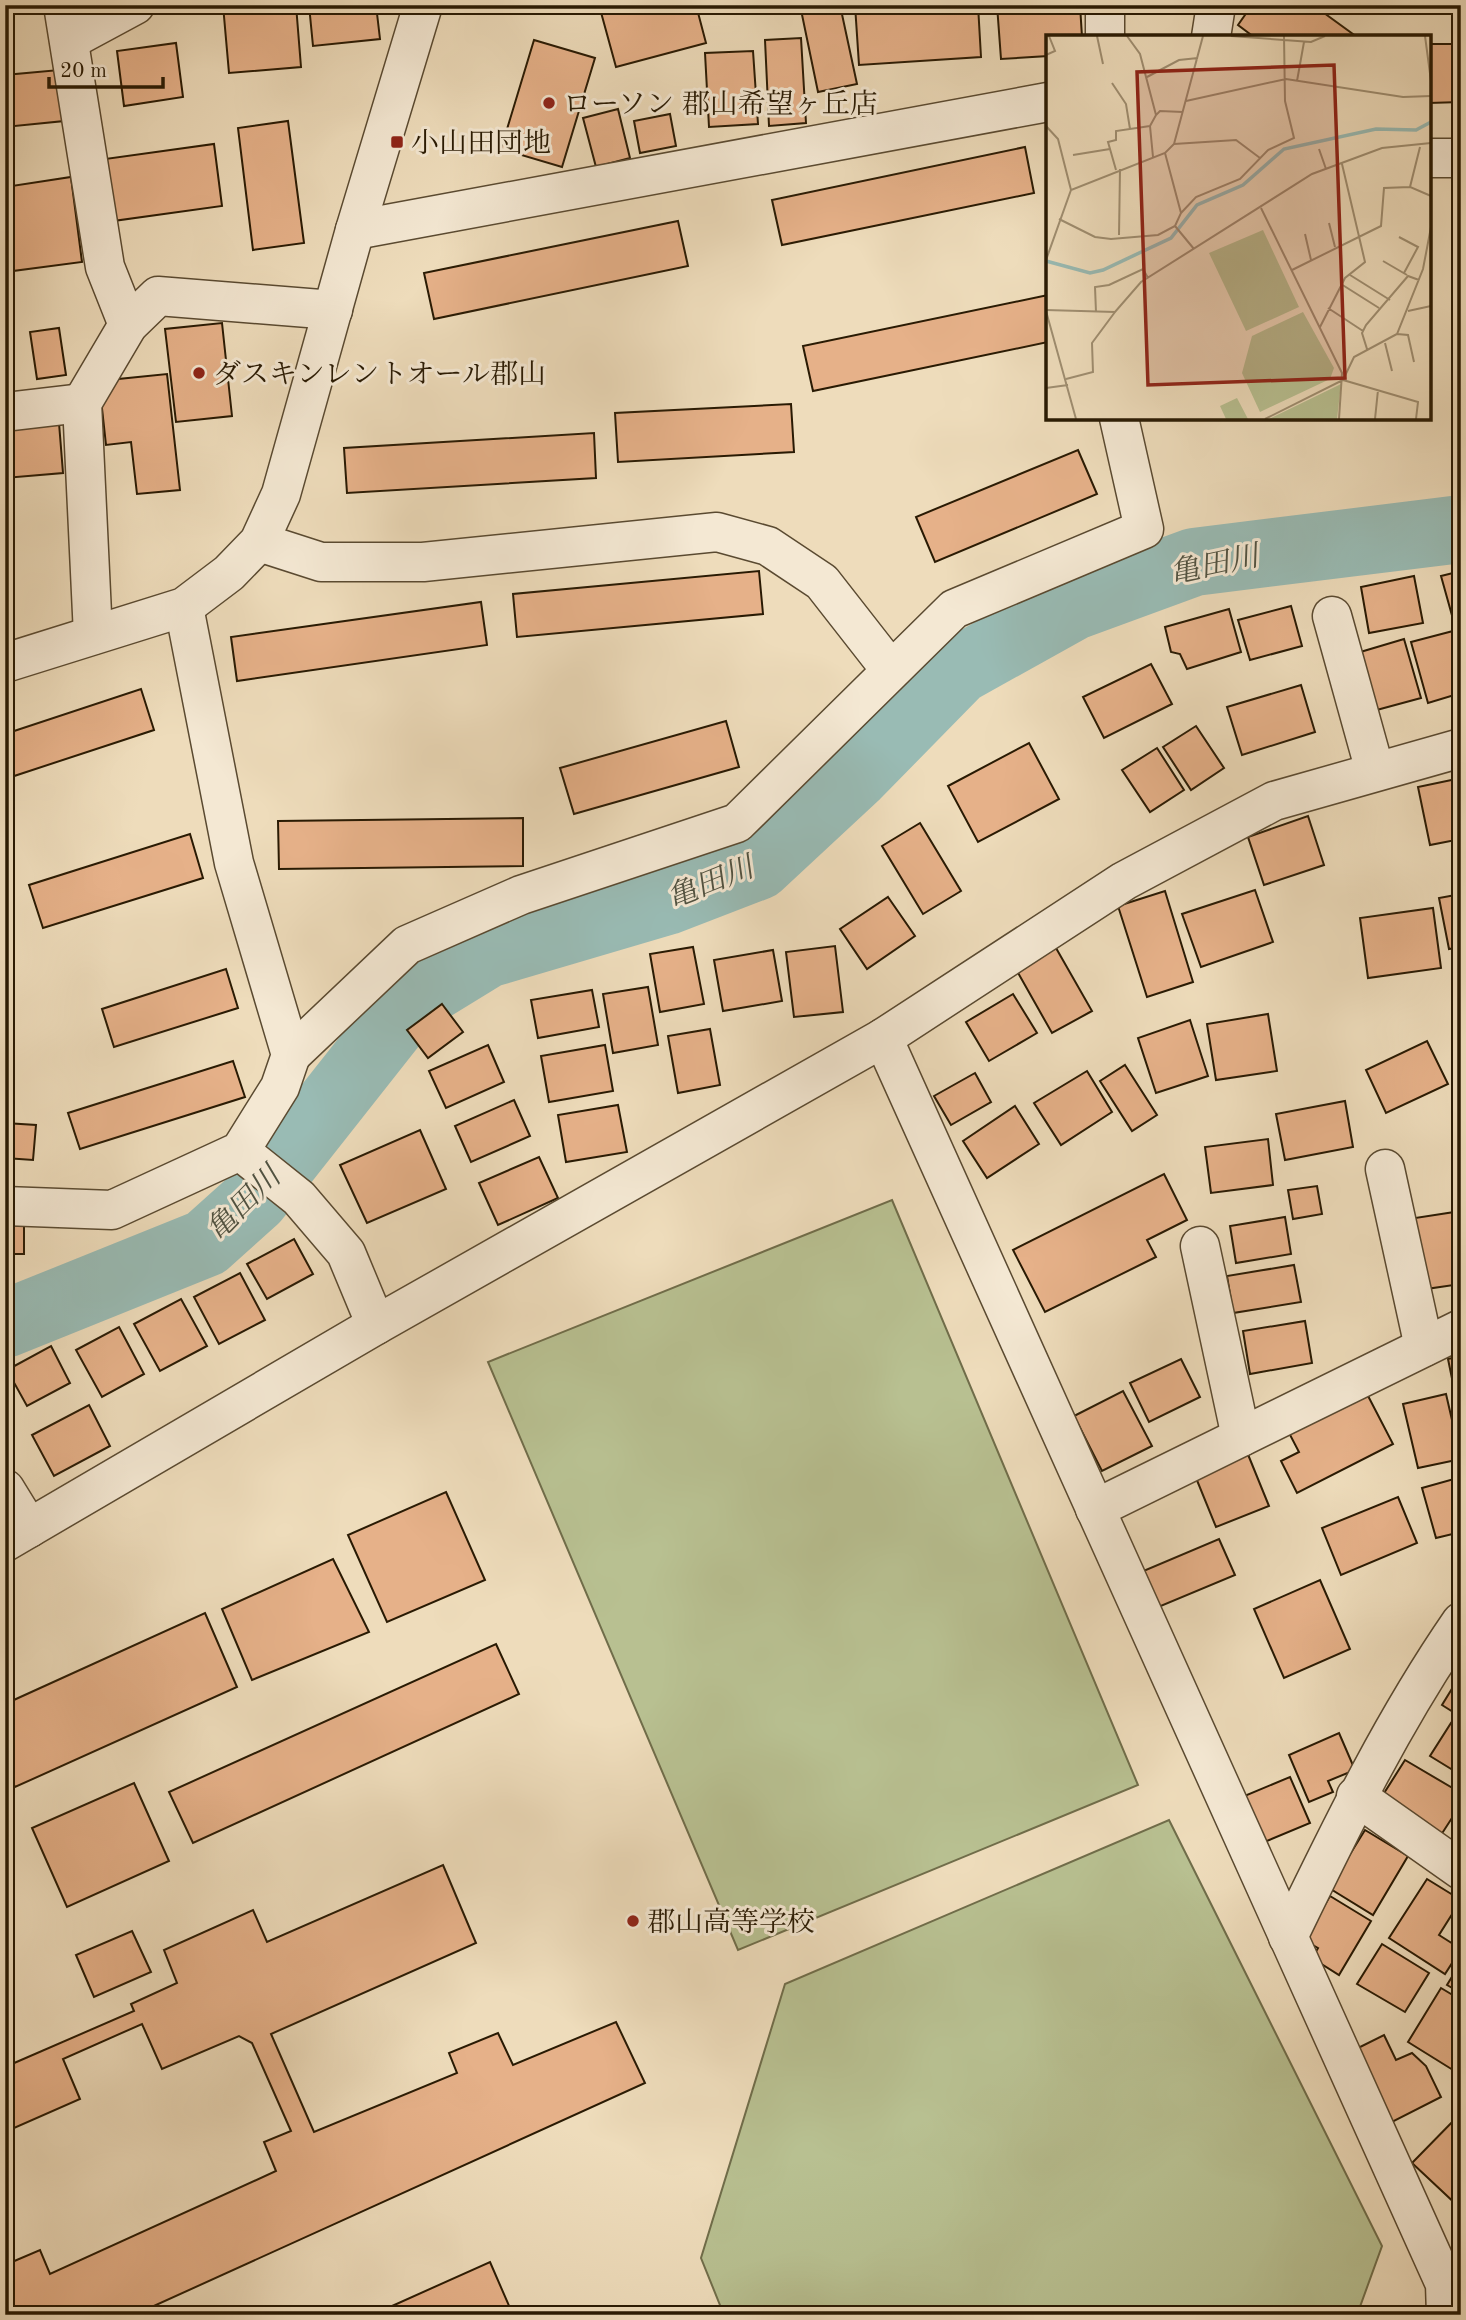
<svg xmlns="http://www.w3.org/2000/svg" width="1466" height="2320" font-family="'Old Standard TT','Noto Serif JP',serif">
<style>
.green{fill:#b8c091;stroke:#706d4a;stroke-width:2}
.lines{fill:none;stroke-linecap:round;stroke-linejoin:round}
.river{stroke:#99bbb4;stroke-width:68}
.building{fill:#e6b189;stroke:#291a03;stroke-width:2}
.minor-casing{stroke:#5a4a31;stroke-width:41}
.tertiary-casing{stroke:#5a4a31;stroke-width:41}
.minor{stroke:#f4e8d3;stroke-width:38}
.tertiary{stroke:#f4e8d3;stroke-width:38}
.poi-dot{fill:#8f2418;stroke:#f4e8d3;stroke-width:2.5}
.labels{text-anchor:middle;stroke-width:6;stroke-linejoin:round;paint-order:stroke}
.poi-label{font-size:28px;fill:#291a03;stroke:#f4e8d3;text-anchor:start}
.water-label{font-size:30px;font-style:italic;fill:#505241;stroke:#f4e8d3}
.inset-river{fill:none;stroke:#99bbb4;stroke-width:3.5}
.inset-road{fill:none;stroke:#9f8e71;stroke-width:2}
.view{fill:#8f2418;fill-opacity:0.15;stroke:#8f2418;stroke-width:3.5}
.inset-edge{fill:none;stroke:#291a03;stroke-width:3.5}
</style>
<rect width="100%" height="100%" fill="#eedcbb"/>
<filter id="stains"><feTurbulence type="fractalNoise" baseFrequency=".00286" numOctaves="4"/><feColorMatrix values="0 0 0 0 .2 0 0 0 0 .09 0 0 0 0 .02 0 0 0 .5 -.17"/></filter>
<radialGradient id="worn" r=".72"><stop offset=".6" stop-color="#630" stop-opacity="0"/><stop offset="1" stop-color="#630" stop-opacity=".3"/></radialGradient>
<g class="green">
<polygon points="892,1200 1138,1785 738,1950 488,1362"/>
<polygon points="1169,1820 1382,2246 1357,2315 724,2315 701,2258 785,1984"/>
</g>
<g class="lines">
<polyline class="river" points="5,1324 206,1243 255,1199 412,1000 487,954 667,901 758,866 857,774 959,670 1074,606 1194,562 1461,529"/>
</g>
<g class="building">
<polygon points="223,5 296,5 301,67 229,73"/>
<polygon points="309,5 376,5 380,39 313,46"/>
<polygon points="599,5 696,5 706,43 616,67"/>
<polygon points="800,5 840,5 857,84 818,92"/>
<polygon points="855,5 978,5 981,57 859,65"/>
<polygon points="997,5 1080,5 1082,37 1048,37 1048,56 1001,59"/>
<polygon points="1121,5 1203,5 1203,9 1122,12"/>
<polygon points="1252,5 1313,5 1357,37 1254,37 1238,25"/>
<polygon points="801,38 806,123 769,126 765,40"/>
<polygon points="534,40 595,58 562,167 501,149"/>
<polygon points="176,43 183,97 124,106 117,51"/>
<polygon points="1429,44 1461,44 1461,102 1429,103"/>
<polygon points="753,51 758,124 709,127 705,53"/>
<polygon points="59,70 64,121 5,127 5,75"/>
<polygon points="618,109 630,158 596,167 583,118"/>
<polygon points="670,114 676,146 640,153 634,121"/>
<polygon points="288,121 304,243 253,250 238,128"/>
<polygon points="214,144 222,206 113,221 105,159"/>
<polygon points="1025,147 1034,193 782,245 772,200"/>
<polygon points="71,177 82,262 5,272 5,187"/>
<polygon points="678,221 688,266 434,319 424,273"/>
<polygon points="1048,295 1048,342 813,391 803,346"/>
<polygon points="222,323 232,416 176,422 165,329"/>
<polygon points="59,328 66,375 37,379 30,332"/>
<polygon points="167,374 180,490 137,494 131,442 106,445 99,381"/>
<polygon points="791,404 794,452 618,462 615,413"/>
<polygon points="59,423 63,473 5,478 5,427"/>
<polygon points="594,433 596,478 347,493 344,448"/>
<polygon points="1078,450 1097,494 935,562 916,517"/>
<polygon points="759,571 763,614 517,637 513,594"/>
<polygon points="1461,571 1461,617 1453,619 1441,576"/>
<polygon points="1414,576 1423,623 1369,633 1361,587"/>
<polygon points="481,602 487,645 237,681 231,637"/>
<polygon points="1291,606 1302,646 1250,660 1238,620"/>
<polygon points="1229,609 1241,652 1187,669 1180,654 1171,652 1165,627"/>
<polygon points="1453,631 1461,658 1461,693 1428,703 1411,642"/>
<polygon points="1404,639 1421,698 1373,711 1357,653"/>
<polygon points="1151,664 1172,704 1104,738 1083,697"/>
<polygon points="1301,685 1315,732 1242,755 1227,707"/>
<polygon points="141,689 154,730 5,779 5,734"/>
<polygon points="726,721 739,767 574,814 560,768"/>
<polygon points="1196,726 1224,768 1191,790 1163,747"/>
<polygon points="1029,743 1059,799 978,842 948,786"/>
<polygon points="1157,748 1184,790 1150,812 1122,770"/>
<polygon points="1461,778 1461,839 1430,845 1418,787"/>
<polygon points="1308,816 1324,865 1264,885 1248,837"/>
<polygon points="523,818 523,866 279,869 278,821"/>
<polygon points="920,823 961,891 923,914 882,846"/>
<polygon points="190,834 203,878 43,928 29,885"/>
<polygon points="1255,890 1273,942 1201,967 1182,914"/>
<polygon points="1165,891 1193,982 1147,997 1118,906"/>
<polygon points="1461,894 1461,947 1449,949 1439,898"/>
<polygon points="888,897 915,936 867,969 840,929"/>
<polygon points="1433,908 1441,968 1368,978 1360,918"/>
<polygon points="835,946 843,1012 794,1017 786,952"/>
<polygon points="693,947 704,1004 660,1012 650,954"/>
<polygon points="1056,948 1092,1011 1052,1033 1017,971"/>
<polygon points="773,950 782,1001 723,1011 714,960"/>
<polygon points="226,969 238,1008 114,1047 102,1009"/>
<polygon points="648,987 658,1045 613,1053 603,994"/>
<polygon points="592,990 599,1027 538,1038 531,1000"/>
<polygon points="1013,994 1037,1033 989,1061 966,1022"/>
<polygon points="442,1004 463,1032 428,1058 407,1030"/>
<polygon points="1268,1014 1277,1071 1216,1080 1207,1024"/>
<polygon points="1190,1020 1208,1076 1156,1093 1138,1038"/>
<polygon points="710,1029 720,1085 678,1093 668,1036"/>
<polygon points="1427,1041 1448,1084 1386,1113 1366,1070"/>
<polygon points="488,1045 504,1082 446,1108 429,1071"/>
<polygon points="605,1045 613,1091 549,1102 541,1056"/>
<polygon points="233,1061 245,1097 80,1149 68,1113"/>
<polygon points="1125,1065 1157,1115 1132,1131 1100,1081"/>
<polygon points="1087,1071 1112,1112 1061,1145 1034,1103"/>
<polygon points="975,1073 991,1102 951,1125 934,1096"/>
<polygon points="514,1100 530,1136 471,1162 455,1126"/>
<polygon points="1345,1101 1353,1147 1285,1160 1276,1114"/>
<polygon points="618,1105 627,1152 566,1162 558,1115"/>
<polygon points="1015,1106 1039,1144 987,1178 963,1141"/>
<polygon points="5,1123 36,1125 33,1160 5,1158"/>
<polygon points="420,1130 446,1189 367,1223 340,1165"/>
<polygon points="1268,1139 1273,1185 1211,1193 1205,1147"/>
<polygon points="539,1157 558,1198 498,1225 479,1183"/>
<polygon points="1164,1174 1187,1220 1147,1240 1156,1257 1045,1312 1013,1250"/>
<polygon points="1317,1186 1322,1214 1293,1219 1288,1190"/>
<polygon points="1461,1211 1461,1284 1426,1289 1415,1218"/>
<polygon points="1285,1217 1291,1254 1236,1263 1230,1226"/>
<rect x="5" y="1224" width="19" height="30"/>
<polygon points="294,1239 313,1274 267,1299 247,1264"/>
<polygon points="1294,1265 1301,1302 1233,1313 1227,1276"/>
<polygon points="240,1273 265,1320 219,1344 194,1297"/>
<polygon points="181,1299 207,1346 160,1371 134,1324"/>
<polygon points="1305,1321 1312,1363 1250,1374 1243,1331"/>
<polygon points="119,1327 144,1374 102,1397 76,1350"/>
<polygon points="51,1346 70,1383 27,1406 7,1370"/>
<polygon points="1461,1356 1461,1407 1458,1408 1448,1359"/>
<polygon points="1181,1359 1200,1397 1149,1422 1130,1383"/>
<polygon points="1123,1391 1152,1446 1102,1471 1074,1416"/>
<polygon points="1366,1392 1393,1444 1297,1493 1281,1461 1299,1452 1288,1431"/>
<polygon points="1446,1394 1461,1459 1418,1468 1403,1404"/>
<polygon points="89,1405 110,1446 54,1476 32,1435"/>
<polygon points="1247,1452 1269,1506 1216,1527 1194,1473"/>
<polygon points="1461,1477 1461,1532 1436,1538 1422,1488"/>
<polygon points="446,1492 485,1580 387,1622 348,1535"/>
<polygon points="1398,1497 1417,1543 1341,1575 1322,1528"/>
<polygon points="1219,1539 1235,1575 1156,1608 1141,1572"/>
<polygon points="333,1559 369,1632 252,1680 222,1609"/>
<polygon points="1320,1580 1350,1649 1284,1678 1254,1609"/>
<polygon points="205,1613 237,1687 15,1787 5,1767 5,1704"/>
<polygon points="496,1644 519,1694 193,1843 169,1792"/>
<polygon points="1461,1674 1461,1717 1442,1705"/>
<polygon points="1451,1723 1461,1730 1461,1775 1430,1756"/>
<polygon points="1339,1733 1355,1770 1328,1781 1333,1792 1309,1802 1289,1755"/>
<polygon points="1405,1760 1461,1793 1461,1804 1441,1835 1381,1798"/>
<polygon points="1290,1777 1310,1823 1262,1843 1242,1797"/>
<polygon points="134,1783 169,1861 67,1907 32,1828"/>
<polygon points="1365,1830 1408,1856 1373,1915 1329,1888"/>
<polygon points="443,1865 476,1943 271,2034 314,2132 457,2073 449,2053 498,2033 513,2065 616,2022 645,2083 134,2315 5,2315 5,2265 40,2250 50,2274 276,2171 264,2142 291,2131 252,2043 239,2036 162,2069 142,2024 63,2059 80,2099 5,2132 5,2067 134,2011 131,2004 177,1983 164,1950 253,1910 267,1942"/>
<polygon points="1427,1879 1461,1900 1439,1935 1461,1949 1445,1974 1389,1938"/>
<polygon points="1330,1896 1371,1921 1339,1975 1312,1958 1318,1948 1304,1940"/>
<polygon points="132,1931 151,1972 94,1997 76,1955"/>
<polygon points="1382,1944 1429,1973 1405,2012 1357,1984"/>
<polygon points="1461,1962 1461,1993 1447,1985"/>
<polygon points="1441,1988 1461,2000 1461,2058 1453,2070 1408,2042"/>
<polygon points="1384,2035 1396,2060 1412,2053 1426,2066 1441,2097 1392,2122 1356,2049"/>
<polygon points="1461,2113 1461,2205 1459,2207 1412,2163"/>
<polygon points="490,2262 513,2315 372,2315"/>
</g>
<g class="lines">
<defs>
<g id="minor">
<polyline points="63,5 105,267 128,325"/>
<polyline points="1105,5 1105,37"/>
<polyline points="1211,37 1216,5"/>
<polyline points="70,40 135,5"/>
<polyline points="1429,158 1461,158"/>
<polyline points="355,230 1048,102"/>
<polyline points="5,412 82,403"/>
<polyline points="259,542 321,562 423,562 717,532 768,546 822,582 890,669"/>
<polyline points="1332,616 1375,771"/>
<polyline points="93,635 82,403 128,325 158,296 333,310"/>
<polyline points="883,1038 1445,2284 1446,2315"/>
<polyline points="291,1055 407,945 521,895 737,823 954,609 1144,529 1119,418"/>
<polyline points="240,1151 299,1198 346,1253 376,1325"/>
<polyline points="1385,1169 1424,1347"/>
<polyline points="5,1206 112,1210 240,1151 280,1087 291,1055 234,863 184,607"/>
<polyline points="1200,1246 1241,1437"/>
<polyline points="5,1489 29,1528"/>
<polyline points="1095,1509 1461,1329"/>
<polyline points="5,1542 376,1325 883,1038 1124,881 1274,801 1461,748"/>
<polyline points="1356,1796 1461,1870"/>
<path d="M 1288,1937 C 1341,1828 1392,1722 1461,1622"/>
</g>
<polyline id="tertiary" points="5,663 184,607 229,573 259,542 281,494 355,230 423,5"/>
</defs>
<use href="#minor" class="minor-casing"/>
<use href="#tertiary" class="tertiary-casing"/>
<use href="#minor" class="minor"/>
<use href="#tertiary" class="tertiary"/>
</g>
<g class="poi-dot">
<circle cx="549" cy="103" r="7"/>
<rect x="390" y="135" width="14" height="14" rx="3.5"/>
<circle cx="199" cy="373" r="7"/>
<circle cx="633" cy="1921" r="7"/>
</g>
<g class="labels">
<g class="poi-label">
<text x="563" y="113">ローソン 郡山希望ヶ丘店</text>
<text x="411" y="152">小山田団地</text>
<text x="213" y="383">ダスキンレントオール郡山</text>
<text x="647" y="1931">郡山高等学校</text>
</g>
<g class="water-label">
<text transform="translate(1214 564) rotate(-12)" y="10">亀田川</text>
<text transform="translate(710 882) rotate(-22)" y="10">亀田川</text>
<text transform="translate(243 1203) rotate(-45)" y="10">亀田川</text>
</g>
</g>
<g transform="translate(1046 35)">
<rect width="385" height="385" fill="#eedcbb"/>
<path d="M 217,195 L 253,272 L 200,296 L 163,218 ZM 257,277 L 288,333 L 284,344 L 214,377 L 196,338 L 206,301 ZM 295,349 L 291,384 L 223,384 ZM 191,363 L 202,384 L 180,384 L 174,371 Z" fill="#b8c091"/>
<path class="inset-river" d="M 0,226 L 44,238 L 57,235 L 125,203 L 151,170 L 197,150 L 238,114 L 330,94 L 370,95 L 385,87"/>
<path class="inset-road" d="M 51,1 L 57,29M 81,1 L 94,19 L 110,80M 185,1 L 265,7 L 279,1M 379,1 L 385,46M 0,20 L 9,16 L 3,1M 101,42 L 133,25 L 152,23M 251,46 L 258,7M 66,48 L 80,69 L 84,94M 140,66 L 240,44 L 357,62 L 385,61M 0,91 L 12,104 L 25,155M 128,109 L 190,105 L 214,123M 374,112 L 364,152 L 385,161M 273,114 L 280,134M 27,120 L 64,114M 107,122 L 104,91 L 110,80 L 114,76 L 137,77M 70,135 L 62,107 L 70,105 L 70,96 L 104,91M 215,173 L 296,338 L 293,384M 135,178 L 150,162 L 194,144 L 222,115 L 248,103 L 239,66 L 238,1M 13,184 L 49,202 L 65,204 L 112,200 L 129,191 L 135,178 L 119,118M 283,188 L 289,212M 129,191 L 148,214M 259,199 L 265,225M 73,200 L 74,134M 353,202 L 372,212 L 358,238M 0,225 L 25,155 L 119,118 L 128,109 L 157,1M 337,226 L 361,240M 246,235 L 335,191 L 338,153 L 364,152M 304,240 L 344,265M 295,249 L 333,273M 282,273 L 317,296M 0,275 L 69,277 L 95,247 L 266,139 L 336,113 L 385,108M 0,276 L 30,384M 362,276 L 385,271M 50,277 L 49,252 L 63,250 L 97,234 L 102,243M 274,292 L 299,243 L 319,227 L 296,129M 351,299 L 362,300 L 368,327M 339,308 L 346,336M 321,314 L 316,298 L 320,290 L 362,241 L 373,245M 20,344 L 47,337 L 46,308 L 69,277M 297,345 L 372,367 L 370,384M 0,353 L 22,350M 219,384 L 297,345 L 308,322 L 351,299 L 377,234 L 385,192M 329,384 L 332,355"/>
<path class="view" d="M 288,30 L 299,343 L 102,350 L 91,37 Z"/>
<rect width="385" height="385" class="inset-edge"/>
</g>
<rect width="1466" height="2320" fill="none" stroke="#eedcbb" stroke-width="28"/>
<rect x="7" y="7" width="1452" height="2306" fill="none" stroke="#291a03" stroke-width="3.5"/>
<rect x="14" y="14" width="1438" height="2292" fill="none" stroke="#291a03" stroke-width="2"/>
<path d="M49 77v10h114v-10" fill="none" stroke="#291a03" stroke-width="3.5"/>
<text x="60" y="77" font-size="21" fill="#291a03" stroke="#f4e8d3" stroke-width="5" paint-order="stroke">20 m</text>
<rect width="100%" height="100%" filter="url(#stains)"/>
<rect width="100%" height="100%" fill="url(#worn)"/>
</svg>
